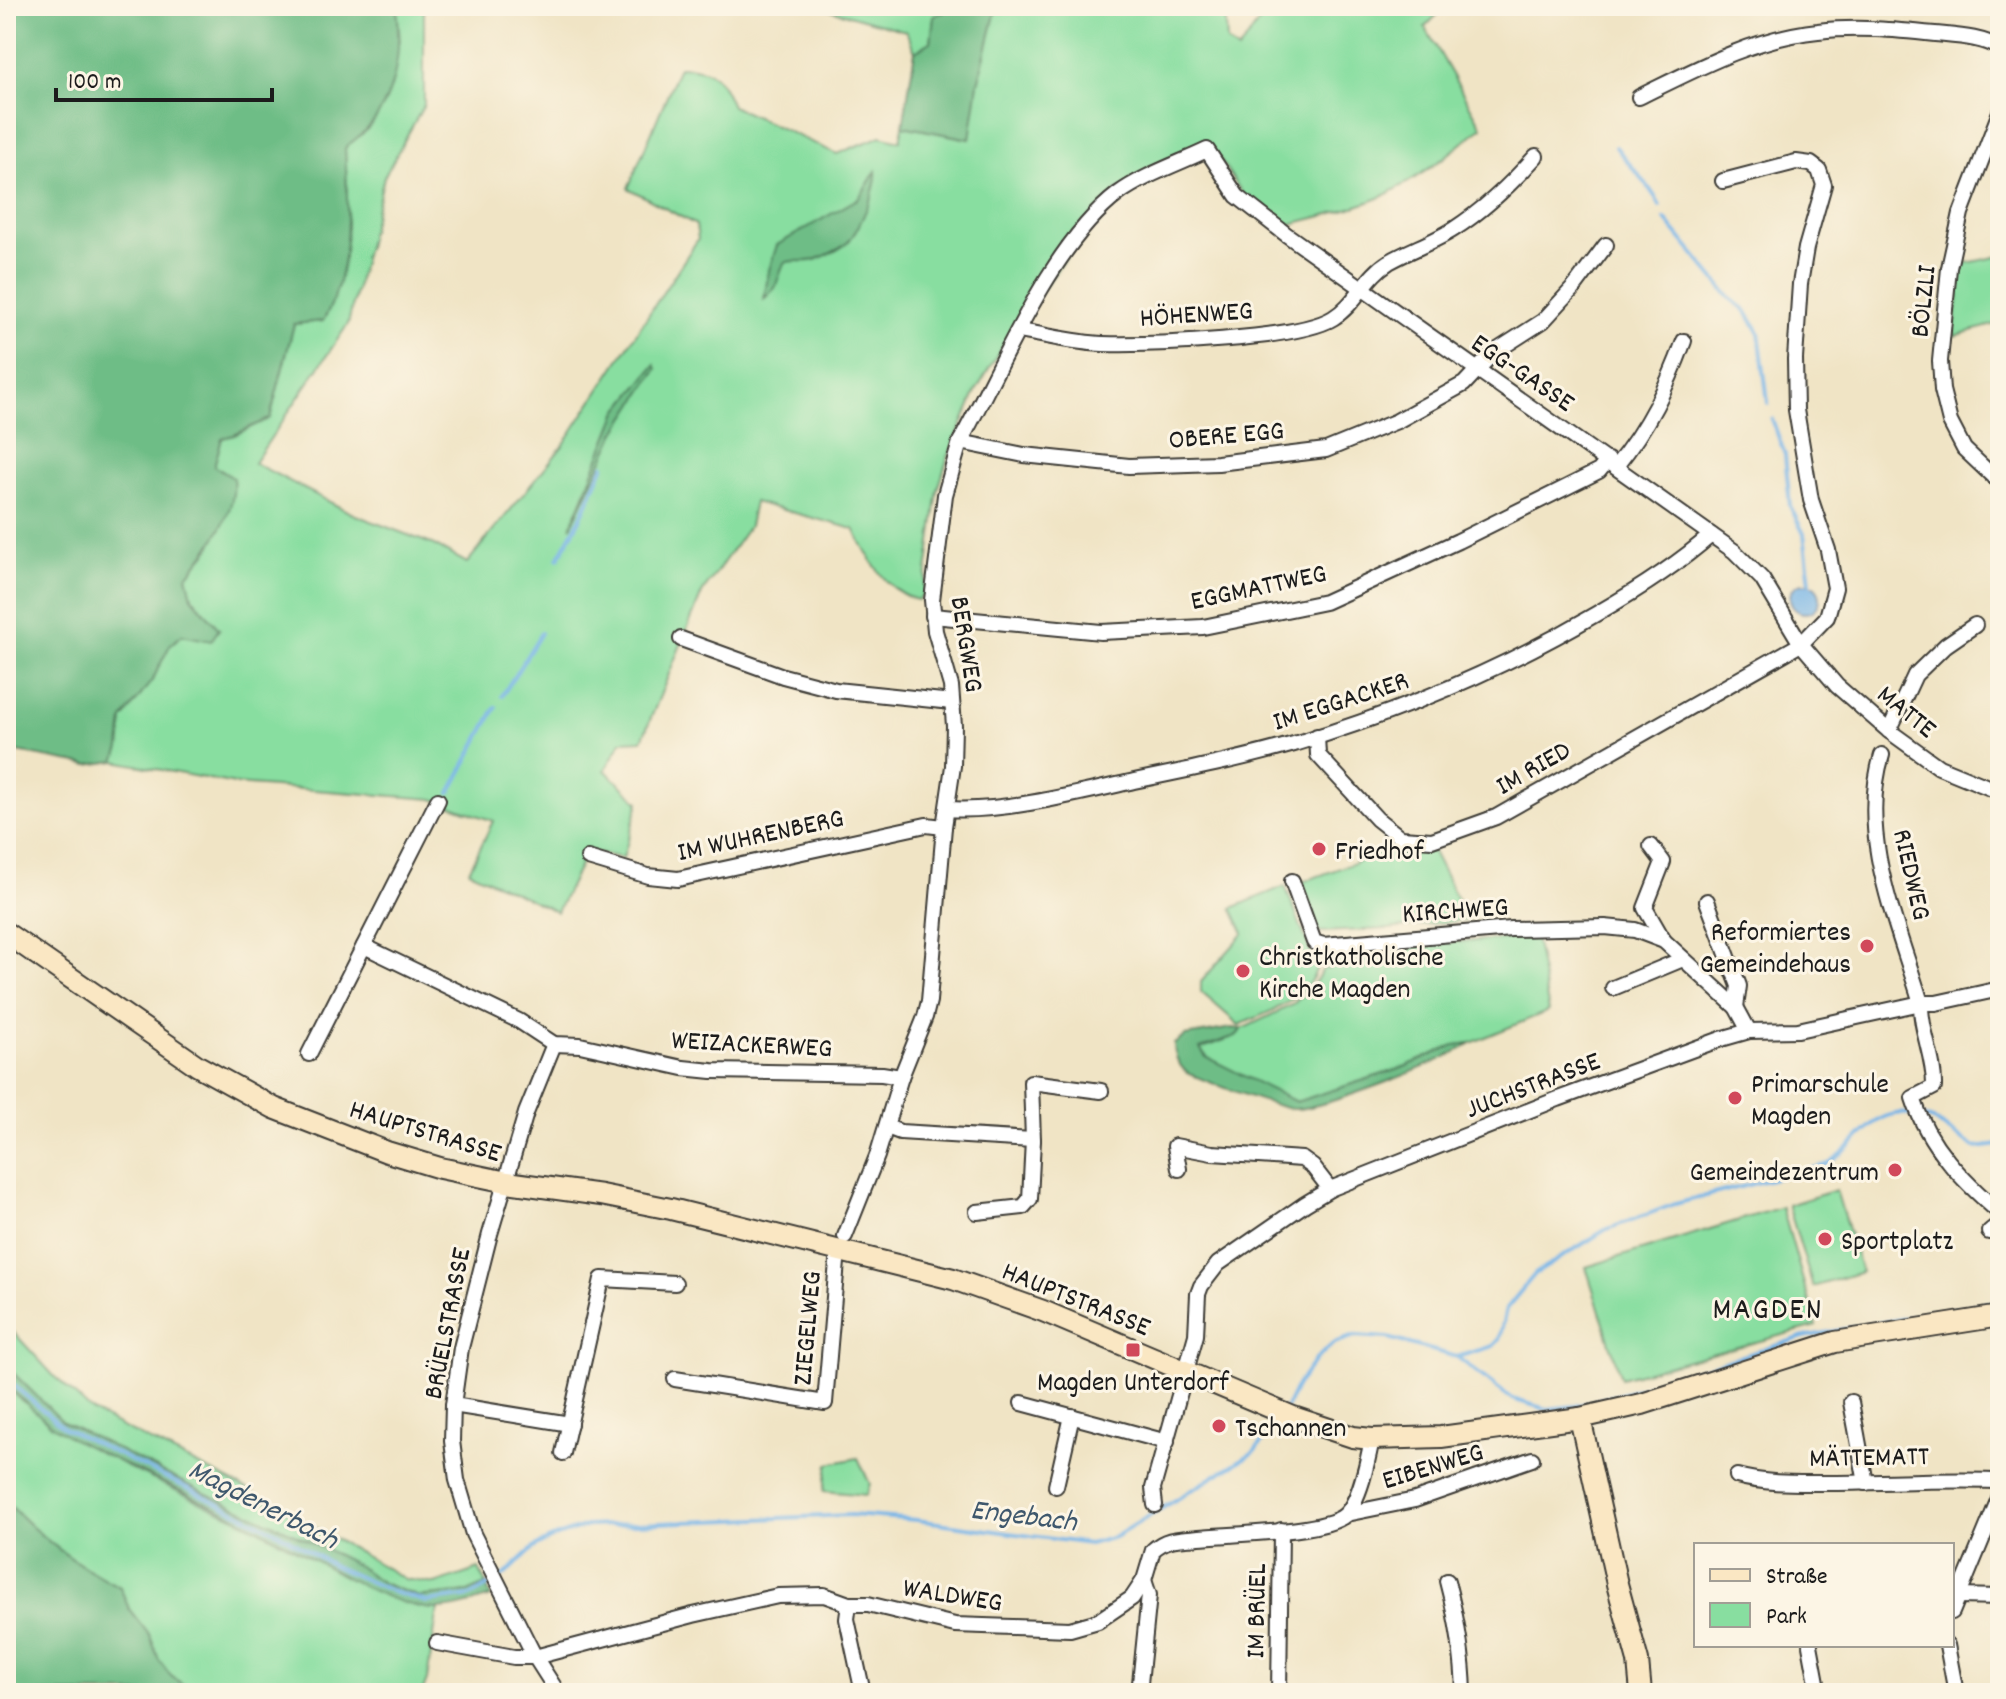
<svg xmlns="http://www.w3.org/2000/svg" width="2006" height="1699" font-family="Dekko,sans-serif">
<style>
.green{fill:#88dea0;stroke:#527d5e;stroke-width:2}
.forest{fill:#6ebd86;stroke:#456c51;stroke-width:2}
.water{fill:#73b3e7;stroke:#486882;stroke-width:2}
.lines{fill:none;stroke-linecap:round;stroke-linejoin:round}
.stream{stroke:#73b3e7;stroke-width:4}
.street-casing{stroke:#3c3a35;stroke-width:18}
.secondary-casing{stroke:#3c3a35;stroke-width:24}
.street{stroke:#fff;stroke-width:14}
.secondary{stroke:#fae7c3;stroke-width:20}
.poi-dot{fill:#d1495b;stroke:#fcf5e5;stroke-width:3}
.labels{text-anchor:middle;stroke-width:6;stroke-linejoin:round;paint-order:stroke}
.street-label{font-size:28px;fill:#1c1c1c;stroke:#fcf5e5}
.poi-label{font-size:28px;fill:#1c1c1c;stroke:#fcf5e5;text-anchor:start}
.water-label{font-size:30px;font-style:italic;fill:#3f586d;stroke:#fcf5e5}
.quarter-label{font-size:32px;letter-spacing:2px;fill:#1c1c1c;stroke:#fcf5e5}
</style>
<rect width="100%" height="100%" fill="#fcf5e5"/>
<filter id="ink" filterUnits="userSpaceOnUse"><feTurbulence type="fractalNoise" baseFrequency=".0125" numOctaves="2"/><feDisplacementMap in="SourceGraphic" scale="16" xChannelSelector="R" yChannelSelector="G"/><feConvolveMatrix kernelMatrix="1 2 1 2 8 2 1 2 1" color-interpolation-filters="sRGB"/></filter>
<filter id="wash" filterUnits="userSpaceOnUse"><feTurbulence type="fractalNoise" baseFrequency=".006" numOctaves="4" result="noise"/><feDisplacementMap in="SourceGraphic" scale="32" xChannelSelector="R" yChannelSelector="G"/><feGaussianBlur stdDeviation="1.8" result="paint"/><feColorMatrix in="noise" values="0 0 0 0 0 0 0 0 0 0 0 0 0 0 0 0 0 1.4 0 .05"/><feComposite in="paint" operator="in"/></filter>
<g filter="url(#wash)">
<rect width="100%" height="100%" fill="#f0e4c5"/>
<g class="green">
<path d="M 397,6 L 424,6 L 424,105 L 384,177 L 348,324 L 254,463 L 353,514 L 434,545 L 467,563 L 562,447 L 698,239 L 696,225 L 628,188 L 679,67 C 713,67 719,76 732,106 L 837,154 L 881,136 L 900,141 L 903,126 L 969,139 L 978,83 L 997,6 L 1225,6 L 1227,42 L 1238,51 L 1271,6 L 1446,6 L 1425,27 L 1482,127 C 1450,154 1417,180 1379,198 C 1350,210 1318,217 1288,225 L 1280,226 L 1244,196 L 1214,150 L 1116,191 L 1011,332 L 976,391 L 947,460 L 938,490 L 924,594 L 918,600 C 886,593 868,556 854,529 L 754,502 L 749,526 L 702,593 L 642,740 L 622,741 L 605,770 L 639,802 L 623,858 L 587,851 L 557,912 L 469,871 L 493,821 L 433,799 L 235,784 L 115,761 L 120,748 L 123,719 L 153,679 L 170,645 L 181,635 L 219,629 L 192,597 L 187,576 L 210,549 L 233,478 L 214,466 L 222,438 L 234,435 L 270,418 L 294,324 L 323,321 C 353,269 348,206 345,148 L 369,127 L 400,41 Z"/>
<polygon points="816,6 956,6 934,16 931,42 915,51 906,31"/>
<polygon points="2000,256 2000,323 1954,336 1962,264"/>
<polygon points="1397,847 1414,851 1432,850 1468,920 1388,929 1319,932 1302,882"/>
<path d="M 1285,886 L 1317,968 C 1305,1002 1270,1011 1239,1025 L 1201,992 L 1201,982 L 1244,933 L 1232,908 Z"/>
<polygon points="1535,937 1549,1011 1471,1043 1455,1045 1402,1068 1296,1102 1213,1063 1200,1049 1236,1036 1242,1029 1292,1005 1312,987 1323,969 1328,969 1343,949"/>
<polygon points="1836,1190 1861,1272 1813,1287 1788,1205"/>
<polygon points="1782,1207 1816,1326 1621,1378 1586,1267"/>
<polygon points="6,1324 53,1375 94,1413 266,1499 405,1579 435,1584 479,1569 486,1584 468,1592 419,1597 384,1584 355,1564 303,1538 198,1490 63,1422 6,1366"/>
<path d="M 6,1385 L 22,1401 L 131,1469 L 260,1530 L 352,1580 L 400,1601 L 438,1609 L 427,1680 L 422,1693 L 195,1693 L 171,1676 L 159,1660 L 150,1636 L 129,1609 L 120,1587 C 75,1565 39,1537 6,1501 Z"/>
<polygon points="858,1458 870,1484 866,1495 824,1491 828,1464"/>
</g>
<g class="forest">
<path d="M 6,6 L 397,6 C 401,48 398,93 369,127 C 362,135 352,141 345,148 C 348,206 353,269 323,321 L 294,324 L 270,418 L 234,435 L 222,438 L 214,466 L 233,478 C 238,512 208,551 187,576 L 192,597 L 219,629 L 211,641 L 182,635 L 170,645 L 153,679 L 123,719 L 120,748 L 115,761 L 88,765 L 6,750 Z"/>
<polygon points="956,6 997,6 978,83 970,139 903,126 915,51 931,42 934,16"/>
<path d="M 876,171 C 878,188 860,227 849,241 C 842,249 825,256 815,260 C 805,263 795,259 784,263 L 775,288 L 764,299 L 769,270 L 777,245 L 859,198 Z"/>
<polygon points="655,365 657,369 616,432 571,527 618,411"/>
<path d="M 1232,1028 L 1242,1029 L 1236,1036 L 1200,1048 L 1206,1057 L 1296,1102 L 1402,1068 L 1455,1045 L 1471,1043 C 1448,1061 1323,1109 1294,1109 C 1284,1110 1192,1077 1185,1071 C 1178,1064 1174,1054 1174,1044 L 1185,1036 Z"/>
<path d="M 6,1366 L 63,1422 L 198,1490 L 303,1538 L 355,1564 L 384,1584 L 419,1597 L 468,1592 L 486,1584 L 491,1597 C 471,1603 447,1612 425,1608 C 372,1599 308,1554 259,1529 C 197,1497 133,1470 71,1438 L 49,1424 L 6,1385 Z"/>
<path d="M 6,1501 C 39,1537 75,1565 120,1587 L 129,1609 L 150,1636 L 159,1660 L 171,1676 L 195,1693 L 6,1693 Z"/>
</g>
<circle class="water" cx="1805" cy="598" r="15"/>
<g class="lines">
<g class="stream">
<path d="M 1616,147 C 1631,168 1649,183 1660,206"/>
<polyline points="1665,219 1731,299 1747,312 1759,332 1768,403"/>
<polyline points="1772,419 1785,455 1790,506 1804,534 1810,583"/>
<polyline points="558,559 580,519 604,465"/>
<polyline points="502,696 541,633"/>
<polyline points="450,793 496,707"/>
<polyline points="1924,1117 1934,1120 1975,1148 2000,1145"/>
<path d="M 1457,1357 L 1493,1346 L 1499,1340 L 1506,1309 L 1535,1274 L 1605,1230 L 1675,1204 L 1825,1165 C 1859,1148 1871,1105 1915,1115"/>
<polyline points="6,1379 64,1428 277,1532 334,1566 393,1592 427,1602 470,1596 493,1583"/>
<polyline points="1286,1408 1297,1385 1316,1359 1334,1343 1355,1336 1388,1338 1457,1357 1512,1399 1546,1409 1576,1406 1629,1392 1803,1337 2000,1301"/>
<path d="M 500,1578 C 513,1569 522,1557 534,1548 C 549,1537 569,1532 587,1526 L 851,1515 L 917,1520 L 1089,1544 L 1115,1537 L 1254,1452 L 1280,1419"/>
</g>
</g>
</g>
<g filter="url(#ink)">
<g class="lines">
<defs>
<g id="street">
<path d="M 1639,97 C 1696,69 1753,38 1818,31 C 1856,26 1896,30 1935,34 C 1954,36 1984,37 2000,49"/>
<polyline points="2000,112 1961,213 1949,268 1940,361 1942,390 1950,422 1964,449 2000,483"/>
<path d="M 1018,331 C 1046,335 1075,343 1103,344 C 1149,345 1298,340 1333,318 C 1356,304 1366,276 1389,262 C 1410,250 1434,242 1454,229 C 1484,210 1513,182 1536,156"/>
<polyline points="960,442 1024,455 1129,466 1218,463 1326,450 1397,421 1464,384 1493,353 1543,321 1576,285 1606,245"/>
<path d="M 1616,466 C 1648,427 1667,387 1684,341"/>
<polyline points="933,616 1101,632 1203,627 1325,602 1458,541 1599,471 1608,460"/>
<polyline points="681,639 783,676 836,690 952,702"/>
<polyline points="1889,731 1915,675 1946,645 1975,625"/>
<polyline points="1317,736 1318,755 1377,819 1401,838 1432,840 1496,817 1801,644 1827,617 1835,588 1828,550 1811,500 1796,410 1795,359 1800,284 1806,248 1824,185 1819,170 1811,164 1796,162 1723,181"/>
<path d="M 1882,755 C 1857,836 1898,925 1921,1003 C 1920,1031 1935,1058 1934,1087 L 1913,1098 C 1928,1146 1963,1181 2000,1213"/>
<path d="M 948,809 C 1001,813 1081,793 1134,781 C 1188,770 1242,759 1294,744 C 1400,712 1501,670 1596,614 C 1636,591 1676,566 1711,535"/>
<polyline points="1651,846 1663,862 1645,908 1664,941"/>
<polyline points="588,858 648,876 678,879 926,825 944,827"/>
<polyline points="1292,881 1314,942 1323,945 1511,929 1605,927 1635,930 1664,941 1736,1007 1749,1031"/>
<polyline points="1707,901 1739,986 1736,1007"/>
<polyline points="364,946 519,1021 554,1044 580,1045 683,1068 712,1071 882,1074 901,1077"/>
<polyline points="1613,988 1683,959"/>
<polyline points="554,1044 526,1113 490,1234 461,1348 453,1405 452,1441 457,1480 473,1534 535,1657 558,1693"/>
<polyline points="309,1054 438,800"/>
<polyline points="887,1127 900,1132 1033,1140"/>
<polyline points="1179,1169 1175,1146 1212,1153 1302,1159 1313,1167 1330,1189"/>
<polyline points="977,1212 1023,1207 1030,1199 1033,1140 1031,1082 1101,1091"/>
<polyline points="1989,1232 2000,1223"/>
<path d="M 845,1236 L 877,1156 L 901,1077 L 925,1017 L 929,1001 L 944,827 L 953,766 L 954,726 L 951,686 L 935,631 L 932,600 L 945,495 L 960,442 C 1002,366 1050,246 1118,194 C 1142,176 1180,163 1207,150 L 1237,196 L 1287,235 L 1734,551 L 1762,579 L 1801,644 L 1837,686 L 1889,731 L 1939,767 L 2000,792"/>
<polyline points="675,1379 825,1403 838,1250"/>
<polyline points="1851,1402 1866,1483"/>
<polyline points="1022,1403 1167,1442"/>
<polyline points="453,1405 570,1424"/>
<polyline points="563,1453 602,1279 675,1283"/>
<path d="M 1737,1476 C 1766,1484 1795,1483 1825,1483 C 1881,1483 1937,1479 1994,1481 L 2000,1486"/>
<polyline points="1056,1486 1072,1416"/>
<polyline points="1155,1505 1153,1488 1196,1335 1198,1294 1201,1286 1218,1264 1305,1204 1330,1189 1558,1099 1721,1039 1749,1031 1798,1030 1921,1003 1936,1003 2000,989"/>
<polyline points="1346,1514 1415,1500 1532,1459"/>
<path d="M 1447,1581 C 1457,1619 1463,1654 1464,1693"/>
<polyline points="1958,1596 2000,1597"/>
<polyline points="849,1604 847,1619 863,1693"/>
<polyline points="1952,1612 2000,1496"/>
<path d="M 437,1643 L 514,1657 L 535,1657 L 693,1615 L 778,1596 L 824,1595 L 849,1604 L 868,1604 L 955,1625 L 1070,1629 L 1098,1621 L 1132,1598 L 1144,1580 L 1153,1550 C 1167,1537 1181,1539 1199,1537 C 1229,1534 1325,1533 1345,1515 C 1360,1501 1368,1459 1372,1439"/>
<polyline points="1810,1645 1819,1693"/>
<polyline points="1947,1645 1956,1693"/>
<polyline points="1139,1693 1149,1595 1144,1580"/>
<polyline points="1279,1693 1281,1530"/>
</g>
<g id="secondary">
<polyline points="6,933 198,1066 274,1108 387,1152 440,1168 507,1182 601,1195 671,1209 953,1279 1043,1311 1293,1417 1353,1437 1372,1439 1441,1437 1580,1418 1642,1404 1835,1342 2000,1316"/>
<polyline points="1580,1418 1617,1584 1638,1661 1641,1693"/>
</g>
</defs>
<use href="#street" class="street-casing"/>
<use href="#secondary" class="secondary-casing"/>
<use href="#street" class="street"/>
<use href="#secondary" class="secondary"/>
</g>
</g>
<g class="poi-dot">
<circle cx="1319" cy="849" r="8"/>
<circle cx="1867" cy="946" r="8"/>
<circle cx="1243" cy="971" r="8"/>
<circle cx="1735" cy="1098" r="8"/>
<circle cx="1895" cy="1170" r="8"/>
<circle cx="1825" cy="1239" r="8"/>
<rect x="1125" y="1342" width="16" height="16" rx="4"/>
<circle cx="1219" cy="1426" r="8"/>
</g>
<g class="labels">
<g class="street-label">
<text transform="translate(1921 301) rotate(-84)" y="10">BÖLZLI</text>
<text transform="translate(1196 312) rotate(-4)" y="10">HÖHENWEG</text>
<text transform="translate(1524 371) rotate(34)" y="10">EGG-GASSE</text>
<text transform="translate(1226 433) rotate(-5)" y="10">OBERE EGG</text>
<text transform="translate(1258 585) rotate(-12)" y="10">EGGMATTWEG</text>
<text transform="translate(969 644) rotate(81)" y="10">BERGWEG</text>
<text transform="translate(1340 699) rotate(-18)" y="10">IM EGGACKER</text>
<text transform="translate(1908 710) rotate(39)" y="10">MATTE</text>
<text transform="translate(1532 766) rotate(-30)" y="10">IM RIED</text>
<text transform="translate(760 833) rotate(-12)" y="10">IM WUHRENBERG</text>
<text transform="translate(1914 874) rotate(77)" y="10">RIEDWEG</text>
<text transform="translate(1455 908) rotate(-4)" y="10">KIRCHWEG</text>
<text transform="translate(752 1042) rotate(3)" y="10">WEIZACKERWEG</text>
<text transform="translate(1532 1083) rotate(-21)" y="10">JUCHSTRASSE</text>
<text transform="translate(426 1129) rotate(17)" y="10">HAUPTSTRASSE</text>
<text transform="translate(1077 1297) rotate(22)" y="10">HAUPTSTRASSE</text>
<text transform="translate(445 1323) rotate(-79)" y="10">BRÜELSTRASSE</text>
<text transform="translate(805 1328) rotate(-85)" y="10">ZIEGELWEG</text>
<text transform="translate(1869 1455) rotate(-1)" y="10">MÄTTEMATT</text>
<text transform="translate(1432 1464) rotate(-17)" y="10">EIBENWEG</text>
<text transform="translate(953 1593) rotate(9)" y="10">WALDWEG</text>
<text transform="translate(1254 1611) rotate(-89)" y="10">IM BRÜEL</text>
</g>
<g class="poi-label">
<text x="1335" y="859">Friedhof</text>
<text x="1851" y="940" text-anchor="end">Reformiertes<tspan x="1851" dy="32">Gemeindehaus</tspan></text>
<text x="1259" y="965">Christkatholische<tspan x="1259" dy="32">Kirche Magden</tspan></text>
<text x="1751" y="1092">Primarschule<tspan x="1751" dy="32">Magden</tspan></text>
<text x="1879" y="1180" text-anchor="end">Gemeindezentrum</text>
<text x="1841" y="1249">Sportplatz</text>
<text x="1133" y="1390" text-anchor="middle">Magden Unterdorf</text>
<text x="1235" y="1436">Tschannen</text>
</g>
<g class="water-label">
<text transform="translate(264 1503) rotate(27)" y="10">Magdenerbach</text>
<text transform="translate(1024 1514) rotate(7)" y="10">Engebach</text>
</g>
<g class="quarter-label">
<text x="1768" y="1318">MAGDEN</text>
</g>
</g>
<rect width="2006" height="1699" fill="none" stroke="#fcf5e5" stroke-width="32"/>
<rect x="1694" y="1543" width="260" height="104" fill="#fcf5e5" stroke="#a29e95" stroke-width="2"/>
<rect x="1710" y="1569" width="40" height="12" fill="#fae7c3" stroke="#a29e95" stroke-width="2"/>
<text x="1766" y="1583" font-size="24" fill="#1c1c1c">Straße</text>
<rect x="1710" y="1603" width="40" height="24" fill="#88dea0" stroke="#a29e95" stroke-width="2"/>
<text x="1766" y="1623" font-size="24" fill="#1c1c1c">Park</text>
<path d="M56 88v12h216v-12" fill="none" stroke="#1c1c1c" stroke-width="4"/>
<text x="68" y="88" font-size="24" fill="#1c1c1c" stroke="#fcf5e5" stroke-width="6" paint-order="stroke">100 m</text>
</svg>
